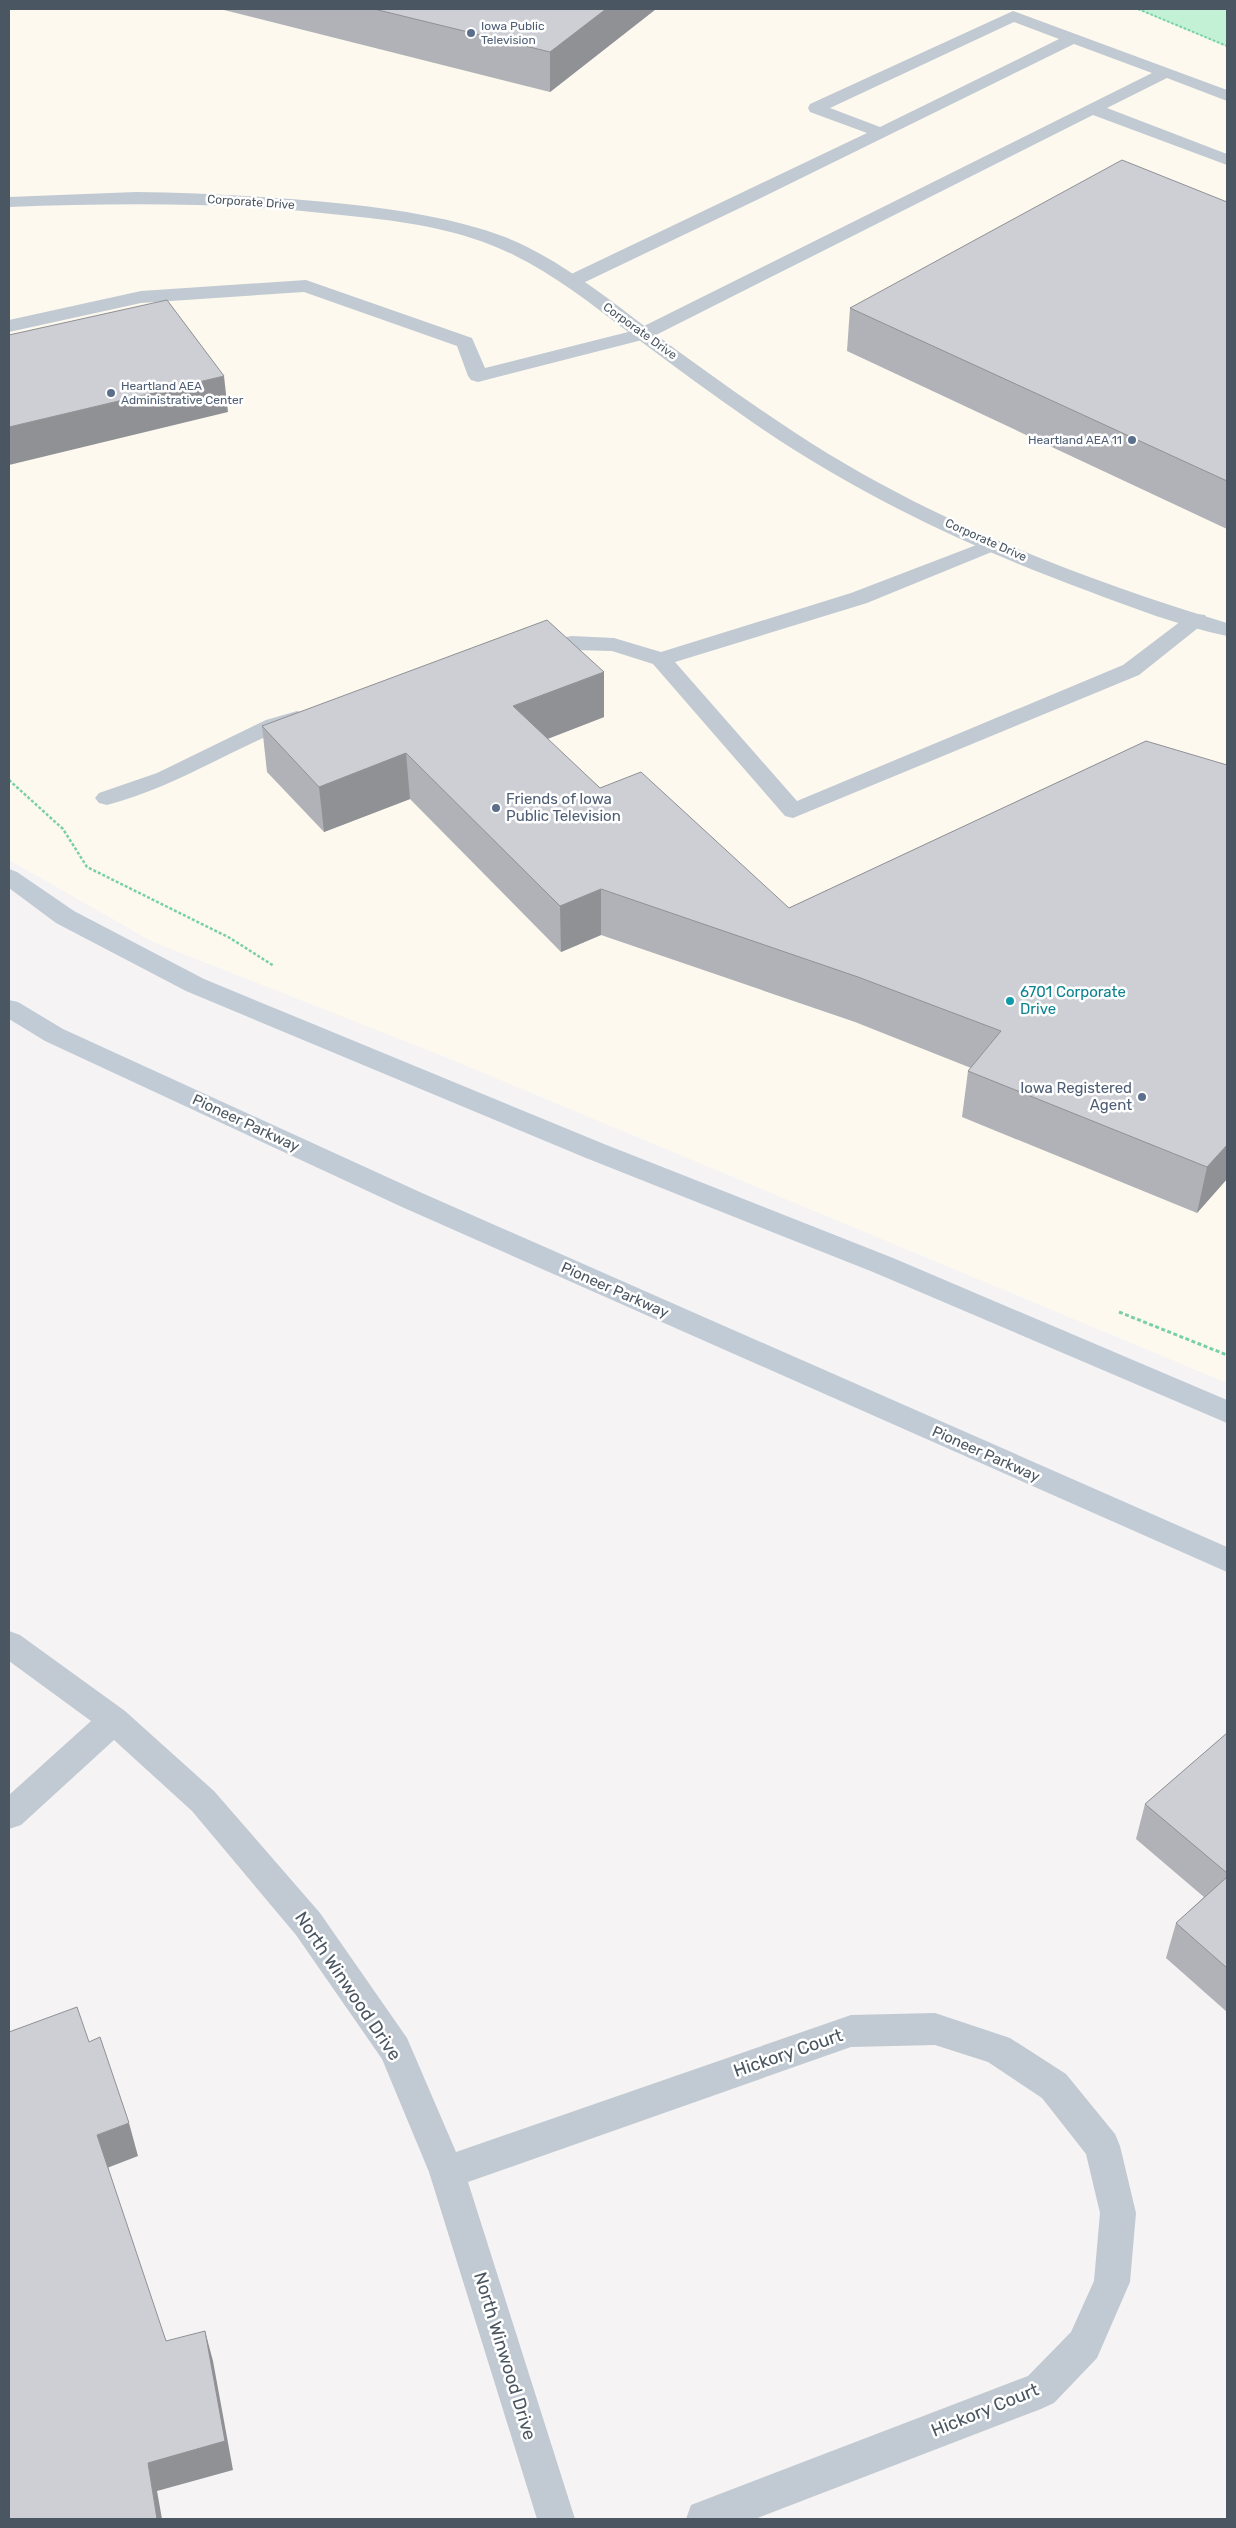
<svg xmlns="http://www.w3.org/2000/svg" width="1236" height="2528" font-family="Rubik,sans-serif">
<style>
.commercial{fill:#fdf9ef}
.green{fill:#c3f1d5}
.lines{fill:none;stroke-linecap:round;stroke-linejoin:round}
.path-far2{stroke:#7ad0a6;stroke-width:2;stroke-dasharray:2.5 2;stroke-linecap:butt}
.path-far1{stroke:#7ad0a6;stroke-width:2.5;stroke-dasharray:3 2;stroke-linecap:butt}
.path{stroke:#7ad0a6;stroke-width:3;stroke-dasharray:4 2.5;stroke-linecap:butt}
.lane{fill:#c1cad2;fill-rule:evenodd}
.street{fill:#c1cad2;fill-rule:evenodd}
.secondary{fill:#c1cbd6;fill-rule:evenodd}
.wall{fill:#b0b2b7}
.shaded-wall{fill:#909195}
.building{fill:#cdcfd5;stroke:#909195}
.service-dot{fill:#5c6f8a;stroke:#fff;stroke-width:2}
.culture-dot{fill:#0f9aa8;stroke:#fff;stroke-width:2}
.labels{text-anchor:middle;stroke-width:5;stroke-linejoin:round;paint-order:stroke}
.far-service-label{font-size:12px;fill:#4e5e75;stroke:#fff;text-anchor:start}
.far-street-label{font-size:12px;fill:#4a5661;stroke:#fff}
.service-label{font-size:15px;fill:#4e5e75;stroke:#fff;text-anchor:start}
.culture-label{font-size:15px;fill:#0d838f;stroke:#fff;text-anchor:start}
.street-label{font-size:15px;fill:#4a5661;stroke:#fff}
.near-street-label{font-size:18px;fill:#4a5661;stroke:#fff}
</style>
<rect width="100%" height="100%" fill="#f5f3f3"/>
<polygon class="commercial" points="9,9 1171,9 1227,29 1227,1383 445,1057 153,942 9,860"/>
<polygon class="green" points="1136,9 1227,9 1227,47"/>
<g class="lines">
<polyline class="path-far2" points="1138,9 1227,46"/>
<polyline class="path-far1" points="9,780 63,829 87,867 230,938 274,966"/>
<polyline class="path" points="1119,1312 1227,1355"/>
<g class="lane">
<path d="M 1013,11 L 1227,90 L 1227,101 L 1167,78 L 1107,108 L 1227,154 L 1227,165 L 1093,115 L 650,338 L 478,382 L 471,380 L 468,376 L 457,346 L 304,292 L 141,303 L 9,332 L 9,320 L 141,291 L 306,280 L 472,338 L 485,368 L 636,330 L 1152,73 L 1074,44 L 767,195 L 579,285 L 565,285 L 563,281 L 565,277 L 867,133 L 810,112 L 808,108 L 810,104 ZM 1014,22 L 1059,39 L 880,127 L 830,108 Z"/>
<polygon points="992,539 999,541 1002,545 999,549 867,603 675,662 797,801 1123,665 1189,615 1197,614 1205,615 1208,620 1139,675 793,818 785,816 653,664 612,651 572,650 535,655 527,653 524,648 527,643 572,636 614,638 661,652 851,593"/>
<path d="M 297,711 L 305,713 L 308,718 C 302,727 290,726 281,730 C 222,755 169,789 107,805 L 99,803 L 95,798 L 99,793 L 157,773 L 266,720 Z"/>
</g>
<g class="street">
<path d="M 136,192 C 207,193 277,197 346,204 C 400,210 454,218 505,237 C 557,258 602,294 647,328 C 695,364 744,399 794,432 C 926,519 1076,577 1227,623 L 1227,636 C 1180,626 1133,608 1088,591 C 971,548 858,495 755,424 C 713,395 672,365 631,334 C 587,301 543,265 491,245 C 443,226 392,220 341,215 C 230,202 120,203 9,207 L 9,197 Z"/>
<polygon points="9,1631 20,1635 125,1711 214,1791 320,1913 407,2038 456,2152 851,2015 935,2013 1010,2038 1066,2074 1115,2134 1120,2146 1136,2213 1130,2282 1097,2358 1054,2403 1041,2409 755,2519 686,2519 691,2505 1028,2376 1071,2332 1094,2281 1100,2213 1086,2154 1042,2098 988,2062 935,2045 851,2047 468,2182 575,2519 537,2519 429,2172 382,2059 296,1935 192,1811 114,1740 21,1825 9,1829 9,1795 91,1721 9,1661"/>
</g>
<g class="secondary">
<polygon points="9,869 17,872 74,911 204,979 604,1144 893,1258 1227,1400 1227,1423 873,1272 586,1158 186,991 56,923 9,888"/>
<polygon points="9,1000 18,1002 63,1029 422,1193 1227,1547 1227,1572 402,1207 45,1041 9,1019"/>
</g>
</g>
<g class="wall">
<polygon points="220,9 656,9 550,92"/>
<polygon points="1227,202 1227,529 847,351 850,308"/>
<polygon points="604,672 604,717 547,739 600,788 789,908 1146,741 1227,1179 1197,1213 962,1117 968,1071 971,1068 855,1022 601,935 561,952 410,799 324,832 267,772 262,726"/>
<polygon points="1227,1733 1227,2012 1166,1958 1176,1923 1204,1897 1136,1839 1145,1804"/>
</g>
<g class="shaded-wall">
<polygon points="606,9 656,9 550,92 550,52"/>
<polygon points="224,376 228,412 9,465 9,427"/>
<polygon points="604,672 604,717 514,752 513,706"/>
<polygon points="406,753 410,799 324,832 319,787"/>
<polygon points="601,889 601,935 561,952 560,906"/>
<polygon points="1227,1145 1227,1179 1197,1213 1207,1167"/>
<polygon points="129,2123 138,2156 107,2168 97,2135"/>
<polygon points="205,2331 213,2361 233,2470 157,2491 162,2519 157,2519 148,2463"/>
</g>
<g class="building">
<polygon points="374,9 606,9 550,52"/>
<polygon points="1122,160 1227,202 1227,481 850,308"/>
<polygon points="167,300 224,376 9,427 9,335"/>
<polygon points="547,620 604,672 513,706 600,788 641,772 789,908 1146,741 1227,765 1227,1145 1207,1167 968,1071 1001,1031 858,977 601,889 560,906 406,753 319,787 262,726"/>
<polygon points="1227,1733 1227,1873 1145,1804"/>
<polygon points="1227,1877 1227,1968 1176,1923"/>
<polygon points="77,2007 89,2042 100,2037 129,2123 97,2135 166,2341 205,2331 225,2441 148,2463 157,2519 9,2519 9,2032"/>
</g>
<g class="service-dot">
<circle cx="471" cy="33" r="5"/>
<circle cx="111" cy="393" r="5"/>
<circle cx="1132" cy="440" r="5"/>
<circle cx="496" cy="808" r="5"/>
<circle cx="1142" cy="1097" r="5"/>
</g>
<circle class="culture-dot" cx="1010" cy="1001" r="5"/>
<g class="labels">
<g class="far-service-label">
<text x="481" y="30">Iowa Public<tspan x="481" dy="14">Television</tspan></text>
<text x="121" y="390">Heartland AEA<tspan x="121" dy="14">Administrative Center</tspan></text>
<text x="1122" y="444" text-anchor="end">Heartland AEA 11</text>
</g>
<g class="far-street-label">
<text transform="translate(251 202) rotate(4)" y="4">Corporate Drive</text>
<text transform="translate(640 331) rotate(36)" y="4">Corporate Drive</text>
<text transform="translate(986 540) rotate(24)" y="4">Corporate Drive</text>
</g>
<g class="service-label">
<text x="506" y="804">Friends of Iowa<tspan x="506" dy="17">Public Television</tspan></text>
<text x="1132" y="1093" text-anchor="end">Iowa Registered<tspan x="1132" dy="17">Agent</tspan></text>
</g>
<g class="culture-label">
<text x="1020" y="997">6701 Corporate<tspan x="1020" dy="17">Drive</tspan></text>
</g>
<g class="street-label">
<text transform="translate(246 1123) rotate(25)" y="5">Pioneer Parkway</text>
<text transform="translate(615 1290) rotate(24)" y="5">Pioneer Parkway</text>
<text transform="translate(986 1454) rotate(24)" y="5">Pioneer Parkway</text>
</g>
<g class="near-street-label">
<text transform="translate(348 1986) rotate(56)" y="6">North Winwood Drive</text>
<text transform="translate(788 2053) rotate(-19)" y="6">Hickory Court</text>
<text transform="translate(505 2356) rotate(73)" y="6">North Winwood Drive</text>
<text transform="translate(985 2410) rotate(-22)" y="6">Hickory Court</text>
</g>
</g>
<rect width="1236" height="2528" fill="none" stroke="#4a5661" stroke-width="20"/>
</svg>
